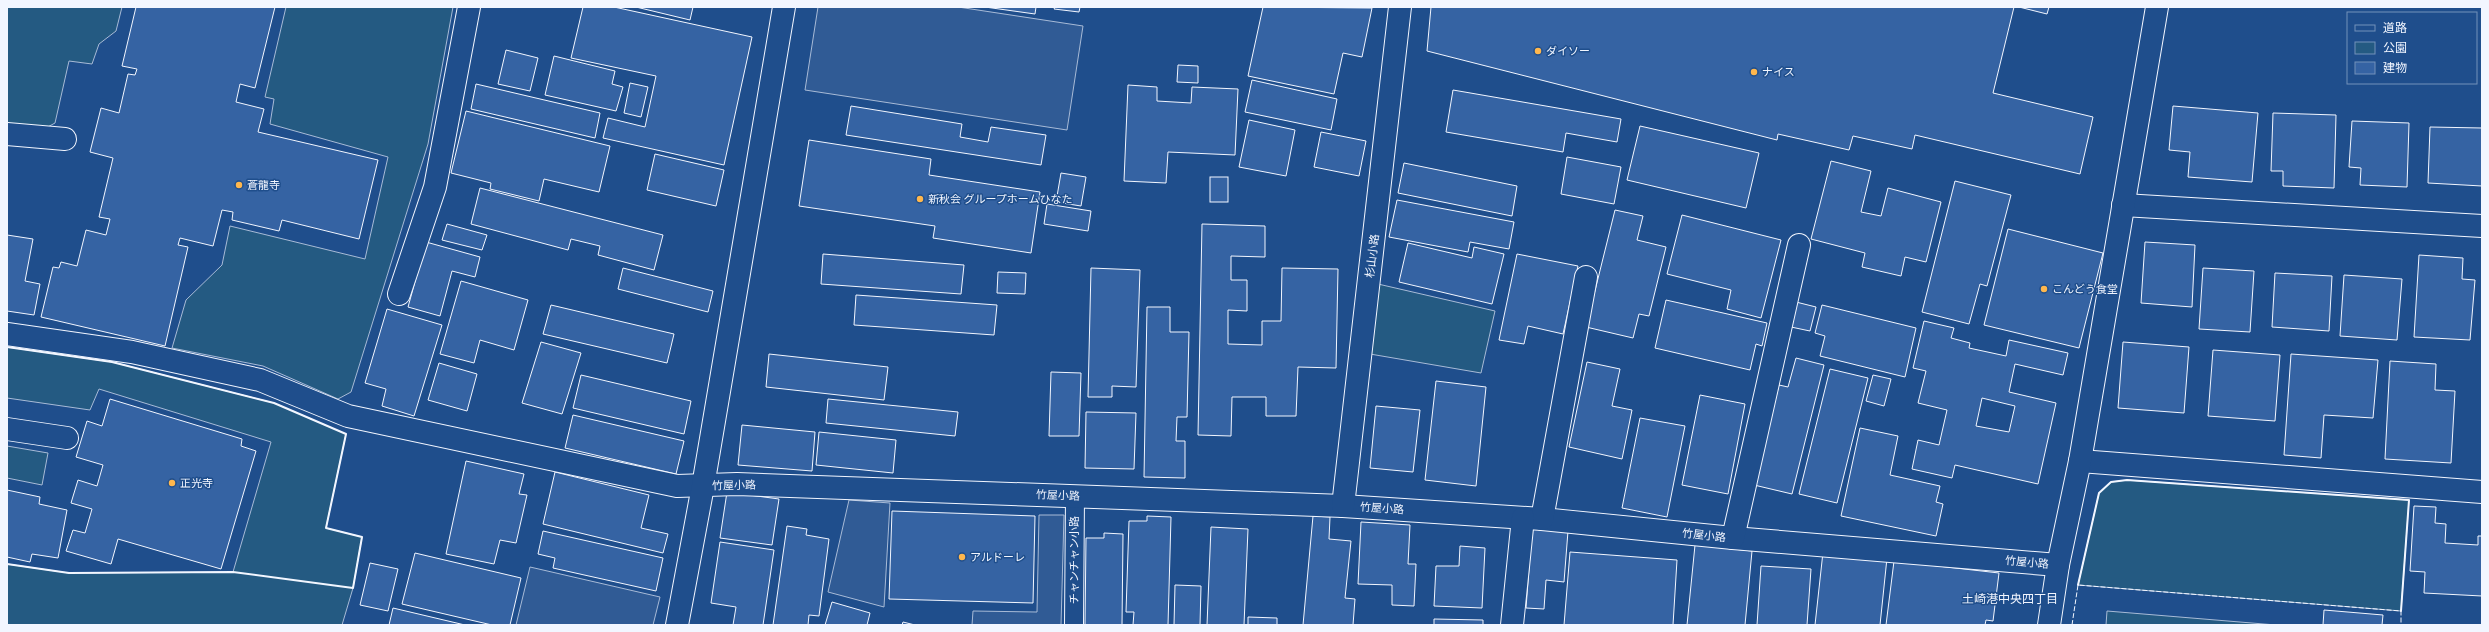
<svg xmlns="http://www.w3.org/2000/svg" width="2489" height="632" font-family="'Archivo Narrow','Noto Sans JP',sans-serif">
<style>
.green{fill:#245a82;stroke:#a8bbd7}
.parking{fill:#305b95;stroke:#a8bbd7}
.building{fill:#3563a3;stroke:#f2f6ff;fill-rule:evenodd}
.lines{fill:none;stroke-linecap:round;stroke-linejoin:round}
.service-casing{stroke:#f2f6ff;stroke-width:20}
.minor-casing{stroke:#f2f6ff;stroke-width:24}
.service{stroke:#1f4e8c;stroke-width:18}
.minor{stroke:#1f4e8c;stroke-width:22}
.fence{stroke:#f2f6ff;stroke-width:1;stroke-dasharray:5 2;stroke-linecap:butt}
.wall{stroke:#f2f6ff;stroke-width:2}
.poi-dot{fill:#ffb74d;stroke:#1f4e8c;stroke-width:1.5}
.labels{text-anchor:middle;stroke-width:3;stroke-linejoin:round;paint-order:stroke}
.poi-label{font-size:11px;fill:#f2f6ff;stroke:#1f4e8c;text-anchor:start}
.street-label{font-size:11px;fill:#f2f6ff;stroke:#1f4e8c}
.neighbourhood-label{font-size:12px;fill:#f2f6ff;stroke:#1f4e8c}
</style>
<rect width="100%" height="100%" fill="#1f4e8c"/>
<g class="green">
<polygon points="7,7 122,7 116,31 99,44 92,64 69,61 55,123 44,129 7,125"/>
<polygon points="286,7 453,7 428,144 351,392 338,399 263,366 172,348 186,300 222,265 230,226 365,259 388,157 270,124 274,99 265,97"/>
<polygon points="1378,284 1495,311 1481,373 1370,354"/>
<polygon points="7,347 112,362 274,403 346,434 326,528 362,537 353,588 342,625 7,625 7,564 69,573 233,572 271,442 99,389 90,410 7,398"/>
<polygon points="7,446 48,453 42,485 7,478"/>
<polygon points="2127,480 2409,500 2401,611 2078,585 2099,493 2111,482"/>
<polygon points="2107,611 2276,625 2106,625"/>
</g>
<g class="parking">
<polygon points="818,7 958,7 1083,26 1067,130 805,90"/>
<polygon points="849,500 890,503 884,607 828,592"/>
<polygon points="1039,515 1064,515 1061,625 972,625 973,611 1037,612"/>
<polygon points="530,567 660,597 653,625 516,625"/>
</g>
<g class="building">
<polygon points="136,7 275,7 255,88 240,84 236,102 264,109 258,132 378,160 359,239 282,220 279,231 232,220 233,212 222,210 213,246 180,238 178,245 188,247 165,346 41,317 53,267 59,268 61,262 77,266 86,230 106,235 110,219 99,217 113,158 90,152 101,108 119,113 128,74 135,75 137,69 122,66"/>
<polygon points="583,7 614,7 752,37 724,165 603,138 608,118 645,127 656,76 571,58"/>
<polygon points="636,7 693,7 690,20"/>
<polygon points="985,7 1036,7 1035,14"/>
<polygon points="1055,7 1080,7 1079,12 1054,9"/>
<polygon points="1263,7 1372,8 1362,57 1343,53 1334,94 1248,76"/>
<polygon points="1431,7 2014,7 1993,93 2093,117 2080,174 1915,135 1912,149 1853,136 1849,150 1778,134 1777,140 1427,51"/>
<polygon points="2019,7 2049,7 2047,14"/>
<polygon points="506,50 538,58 530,91 498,84"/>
<polygon points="554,56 615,71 612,84 623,87 616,111 545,95"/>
<polygon points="1178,65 1198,66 1198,83 1177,82"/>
<polygon points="1252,80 1337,99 1331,130 1245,112"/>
<polygon points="630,83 648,87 641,117 624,113"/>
<polygon points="476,84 600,113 595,138 471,109"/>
<polygon points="1128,85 1157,87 1157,101 1191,103 1192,87 1238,89 1235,155 1168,152 1166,183 1124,181"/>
<polygon points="1453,90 1621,119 1617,142 1566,133 1563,152 1446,132"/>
<polygon points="851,106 962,124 960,137 988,142 991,127 1046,135 1041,165 846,135"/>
<polygon points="2173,106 2258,113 2252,182 2188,177 2190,152 2169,150"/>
<polygon points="466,111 610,146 599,192 544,179 539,201 490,189 491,183 451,173"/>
<polygon points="2273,113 2336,115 2334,188 2283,186 2283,171 2271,171"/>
<polygon points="1249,120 1295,130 1286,176 1239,167"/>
<polygon points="2352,121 2409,123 2407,187 2360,185 2361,168 2349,167"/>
<polygon points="1640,126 1759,153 1746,208 1627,180"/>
<polygon points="2430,127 2482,128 2482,186 2428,183"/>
<polygon points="1321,132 1366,141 1359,176 1314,167"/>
<polygon points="809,140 931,159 929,175 1040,192 1031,253 933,238 935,226 799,206"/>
<polygon points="655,154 724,170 716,206 647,190"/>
<polygon points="1567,157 1621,167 1614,204 1561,194"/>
<polygon points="1831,161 1871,171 1861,212 1881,216 1888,188 1941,202 1926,262 1905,257 1901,276 1862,267 1865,253 1811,239"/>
<polygon points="1404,163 1517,186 1512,216 1398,193"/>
<polygon points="1061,173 1086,177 1081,206 1056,202"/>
<rect x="1210" y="177" width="18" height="25"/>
<polygon points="1955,181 2011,195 1987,286 1980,284 1969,324 1922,312"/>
<polygon points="480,188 663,235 654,270 598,255 600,246 571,239 568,250 471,224"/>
<polygon points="1397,200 1514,222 1509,249 1470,242 1468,252 1389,237"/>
<polygon points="1047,204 1091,211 1088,231 1044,224"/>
<polygon points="1615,210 1643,216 1637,240 1666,247 1649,316 1639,314 1633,338 1586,327"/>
<polygon points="1682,215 1781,240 1761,318 1727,309 1731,290 1667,274"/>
<polygon points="447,224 487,235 482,250 442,240"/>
<polygon points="1202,224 1265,226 1265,257 1231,256 1231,280 1247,280 1247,311 1228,310 1228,344 1262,345 1262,321 1281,321 1282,268 1338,269 1336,368 1298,367 1296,416 1266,416 1266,397 1232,397 1231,436 1198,435"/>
<polygon points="2008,229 2103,253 2079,348 1984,325"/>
<polygon points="7,235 33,239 25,281 40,284 34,315 7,311"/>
<polygon points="426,242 480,257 475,277 452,271 440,316 408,307"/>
<polygon points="2145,242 2195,245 2192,307 2141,303"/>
<polygon points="1408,243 1472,258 1474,247 1504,254 1492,304 1399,282"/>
<polygon points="823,254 964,265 961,294 821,284"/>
<polygon points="1517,254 1578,266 1563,334 1528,326 1524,344 1499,340"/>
<polygon points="2419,255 2463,258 2462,279 2475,280 2470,340 2414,337"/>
<polygon points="623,268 713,291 708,312 618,289"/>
<polygon points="1091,268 1140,270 1136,387 1112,386 1112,397 1088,397"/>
<polygon points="2203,268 2254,271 2250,332 2199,329"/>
<polygon points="998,272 1026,273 1025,294 997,293"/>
<polygon points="2275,273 2332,276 2329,331 2272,327"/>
<polygon points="2344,275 2402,279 2397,340 2340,336"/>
<polygon points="461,281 528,300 514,350 480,340 474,363 440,354"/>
<polygon points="856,295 997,305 994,335 854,325"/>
<polygon points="1666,300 1767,323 1762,346 1756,344 1750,370 1655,348"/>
<polygon points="1796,302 1816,307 1810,331 1791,327"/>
<polygon points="551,305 674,334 667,363 543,334"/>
<polygon points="1822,305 1916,328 1905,377 1820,356 1825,336 1815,333"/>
<polygon points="1147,307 1170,307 1170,332 1189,332 1187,417 1177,417 1176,441 1185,441 1185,478 1144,477"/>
<polygon points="387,309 442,325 414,416 382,406 386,389 365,383"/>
<path d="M 1924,321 L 1954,328 L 1951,338 L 1970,343 L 1969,348 L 2006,356 L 2009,340 L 2068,353 L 2063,375 L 2015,364 L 2009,392 L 2056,403 L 2038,484 L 1955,465 L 1952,478 L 1912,469 L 1918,440 L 1939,445 L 1947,410 L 1918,403 L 1926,371 L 1913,368 ZM 1982,398 L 2015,406 L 2009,432 L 1976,426 Z"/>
<polygon points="541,342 581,353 562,414 522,403"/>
<polygon points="2123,342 2189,347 2184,413 2118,408"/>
<polygon points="2213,350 2280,355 2275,421 2208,416"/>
<polygon points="769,354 888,367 884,400 766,387"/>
<polygon points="2291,354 2378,360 2373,418 2324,415 2321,458 2284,455"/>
<polygon points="1796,358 1824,365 1792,494 1754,485 1779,385 1788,387"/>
<polygon points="2390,361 2436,364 2435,390 2455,391 2451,463 2385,459"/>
<polygon points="1587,362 1620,369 1612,406 1632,410 1622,459 1569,447"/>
<polygon points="439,363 477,374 467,411 428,400"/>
<polygon points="1830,369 1868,378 1837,503 1799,494"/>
<polygon points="1051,372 1081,373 1079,436 1049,436"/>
<polygon points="581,375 691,401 684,434 573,408"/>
<polygon points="1873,375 1891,379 1884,406 1866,401"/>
<polygon points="1436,381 1486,387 1476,486 1425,480"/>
<polygon points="1700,395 1745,404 1728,494 1682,485"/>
<polygon points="110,399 242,439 241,446 256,451 221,569 118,539 111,564 66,551 73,530 85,533 92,509 71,503 78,480 97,486 103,465 76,457 87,421 102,426"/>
<polygon points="828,399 958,412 955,436 826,423"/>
<polygon points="1376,406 1420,410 1413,472 1370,468"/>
<polygon points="1086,412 1136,413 1134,469 1085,468"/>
<polygon points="573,415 684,441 676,474 565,448"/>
<polygon points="1640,418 1685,426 1667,517 1622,508"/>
<polygon points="742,425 815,432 812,471 738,465"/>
<polygon points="1860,428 1898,436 1890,475 1940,486 1936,502 1943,504 1936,536 1841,516"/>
<polygon points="819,432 896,440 893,473 816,465"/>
<polygon points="466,461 524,474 519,494 527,495 516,543 500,540 494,564 446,554"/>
<polygon points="555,472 649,495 641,528 668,534 663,553 543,524"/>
<polygon points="7,490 40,497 39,504 67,510 58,558 32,554 30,562 7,557"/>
<polygon points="727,492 779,499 772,545 720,538"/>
<polygon points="2414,506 2436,507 2435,523 2446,524 2445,543 2478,545 2478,536 2482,536 2482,596 2424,593 2425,572 2410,571"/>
<polygon points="892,511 1035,516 1033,603 889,599"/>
<polygon points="1147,516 1171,517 1168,625 1133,625 1134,612 1126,612 1129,521 1147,521"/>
<polygon points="1313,516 1330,517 1329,539 1351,541 1345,598 1355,599 1353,625 1303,625"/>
<polygon points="1361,522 1410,525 1408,564 1416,564 1414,606 1392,605 1392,585 1358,584"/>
<polygon points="787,526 807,529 806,535 829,539 819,616 809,615 808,625 773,625"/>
<polygon points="1211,527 1248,529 1244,625 1207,625"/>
<polygon points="1532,529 1568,531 1564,582 1546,580 1544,609 1526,608"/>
<polygon points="543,531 663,558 656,591 553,568 555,558 538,554"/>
<polygon points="1104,533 1123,534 1122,625 1085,625 1086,538 1104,538"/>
<polygon points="720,542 774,550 763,625 733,625 736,607 711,603"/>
<polygon points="1695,545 1752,551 1745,625 1687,625"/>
<polygon points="1460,546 1485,548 1482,608 1434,606 1436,566 1459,566"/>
<polygon points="1570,552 1677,560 1673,625 1564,625"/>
<polygon points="1823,552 1887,558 1880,625 1815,625"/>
<polygon points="415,553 521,578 510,625 492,625 402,604"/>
<polygon points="1894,561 1999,573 1993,621 1986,620 1985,625 1886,625"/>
<polygon points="370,563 398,569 388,611 360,605"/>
<polygon points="1761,566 1811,569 1807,625 1757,625"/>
<polygon points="1175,585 1201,586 1200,625 1174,625"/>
<polygon points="832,602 870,613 867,625 825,625"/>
<polygon points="393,608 465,625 389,625"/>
<polygon points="2324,610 2383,615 2382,625 2323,625"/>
<polygon points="1248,617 1277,618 1277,625 1248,625"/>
<polygon points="1434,619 1483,620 1483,625 1434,625"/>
<polygon points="903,622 915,625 902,625"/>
</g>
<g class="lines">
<defs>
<polyline id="service" points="1074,625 1075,496"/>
<g id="minor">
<polyline points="7,134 65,139"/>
<polyline points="2123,205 2482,226"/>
<polyline points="399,294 435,187 469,7"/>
<polyline points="7,334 132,352 260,380 348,416 677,486 737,484 1343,506 1542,519 1733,538 2058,565"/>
<polyline points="7,429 67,438"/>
<polyline points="2080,461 2482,492"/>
<polyline points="1343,506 1400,7"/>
<polyline points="1542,519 1586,277"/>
<polyline points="1733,538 1799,245"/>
<polyline points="677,625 703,486 784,7"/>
<polyline points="1512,625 1523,518"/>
<polyline points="2049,625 2058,565 2080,461 2157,7"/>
</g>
</defs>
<use href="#service" class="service-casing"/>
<use href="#minor" class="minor-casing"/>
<use href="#service" class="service"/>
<use href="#minor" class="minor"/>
<polyline class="fence" points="2072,625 2078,585 2401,611 2401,625"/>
<g class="wall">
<polyline points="7,347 112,362 274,403 346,434 326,528 362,537 353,588 233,572 69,573 7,564"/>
<polyline points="2078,585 2099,493 2111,482 2127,480 2409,500 2401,611"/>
</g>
</g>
<g class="poi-dot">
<circle cx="1538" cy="51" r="4"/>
<circle cx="1754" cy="72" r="4"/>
<circle cx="239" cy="185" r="4"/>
<circle cx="920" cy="199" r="4"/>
<circle cx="2044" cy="289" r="4"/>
<circle cx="172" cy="483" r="4"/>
<circle cx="962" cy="557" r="4"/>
</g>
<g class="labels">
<g class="poi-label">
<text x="1546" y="55">ダイソー</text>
<text x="1762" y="76">ナイス</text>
<text x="247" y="189">蒼龍寺</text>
<text x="928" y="203">新秋会 グループホームひなた</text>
<text x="2052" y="293">こんどう食堂</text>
<text x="180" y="487">正光寺</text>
<text x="970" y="561">アルドーレ</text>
</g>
<g class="street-label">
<text transform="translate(1372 256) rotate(-83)" y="4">杉山小路</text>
<text transform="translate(734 485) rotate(-1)" y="4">竹屋小路</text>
<text transform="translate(1058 495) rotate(2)" y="4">竹屋小路</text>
<text transform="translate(1382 508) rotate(4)" y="4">竹屋小路</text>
<text transform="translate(1704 535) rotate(6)" y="4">竹屋小路</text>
<text transform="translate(1074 560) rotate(-90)" y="4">チャンチャン小路</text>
<text transform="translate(2027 562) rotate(5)" y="4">竹屋小路</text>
</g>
<g class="neighbourhood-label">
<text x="2010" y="603">土崎港中央四丁目</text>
</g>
</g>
<rect width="2489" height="632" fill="none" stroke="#f2f6ff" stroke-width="16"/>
<rect x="2347" y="12" width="130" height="72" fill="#1f4e8c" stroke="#7391ba"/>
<rect x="2355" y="25" width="20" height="6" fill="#1f4e8c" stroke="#7391ba"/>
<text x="2383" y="32" font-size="12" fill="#f2f6ff">道路</text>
<rect x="2355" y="42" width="20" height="12" fill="#245a82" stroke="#7391ba"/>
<text x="2383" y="52" font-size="12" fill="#f2f6ff">公園</text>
<rect x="2355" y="62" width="20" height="12" fill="#3563a3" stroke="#7391ba"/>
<text x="2383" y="72" font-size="12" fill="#f2f6ff">建物</text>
</svg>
